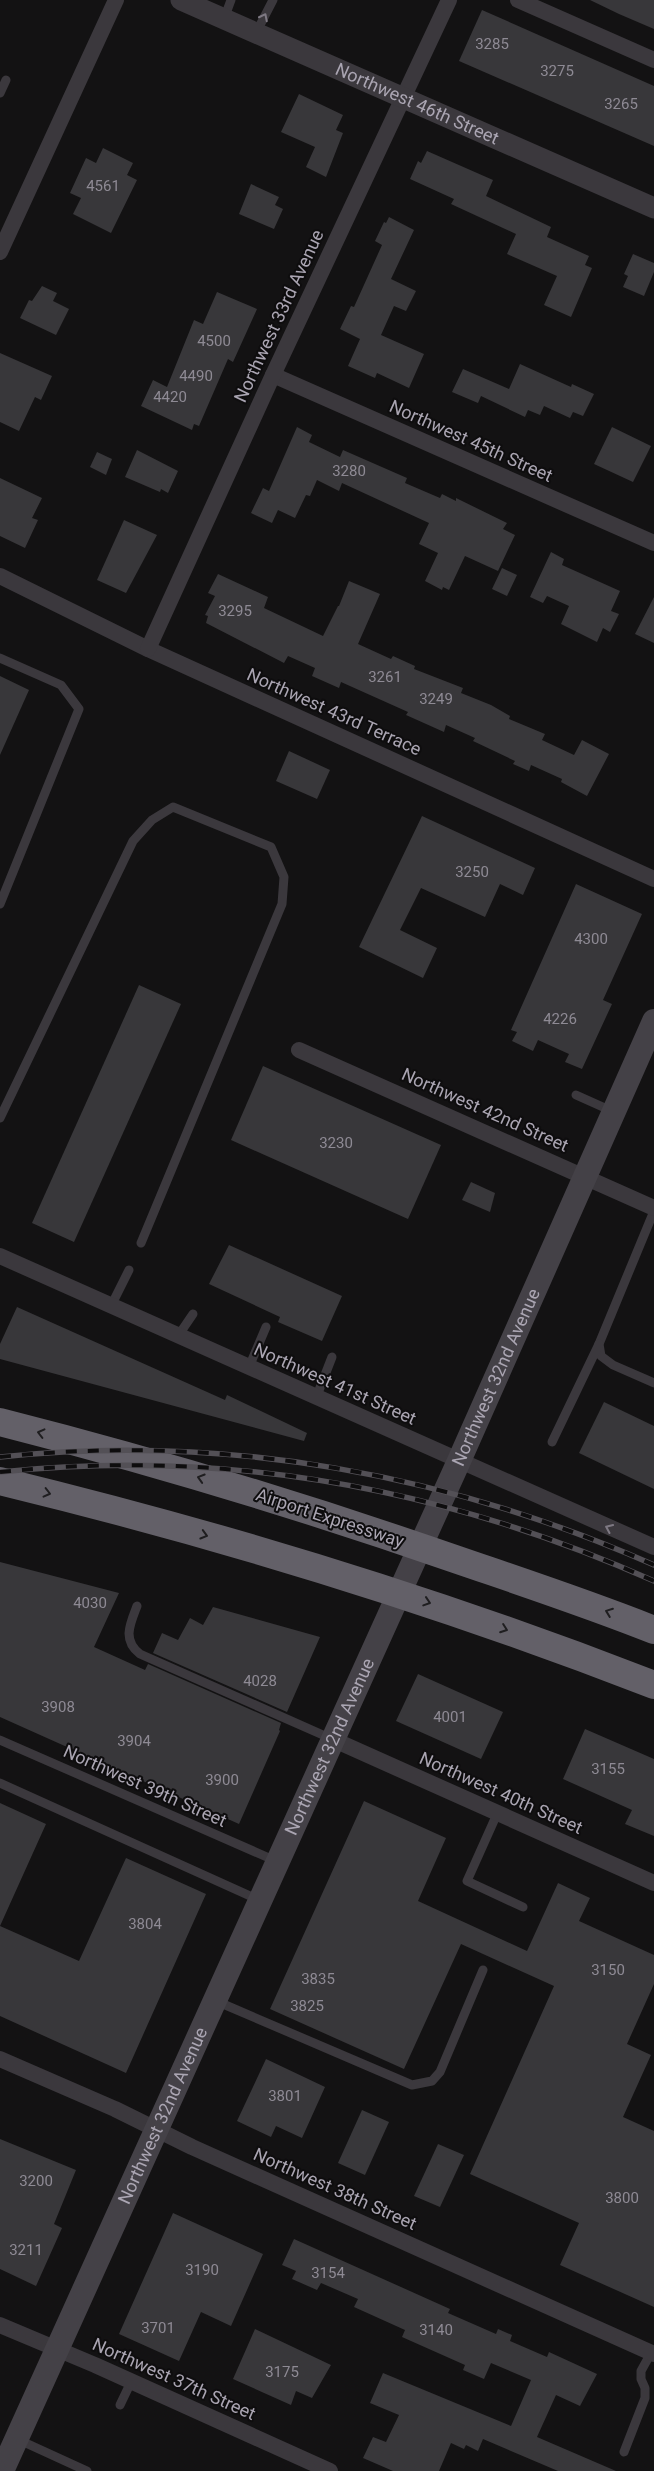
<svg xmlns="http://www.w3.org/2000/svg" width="654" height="2471" font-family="Roboto,sans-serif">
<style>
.building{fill:#38373a}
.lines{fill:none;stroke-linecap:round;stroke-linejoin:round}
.service{stroke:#3b383d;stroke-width:9}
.minor{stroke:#3b383d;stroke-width:16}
.tertiary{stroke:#3b383d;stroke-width:21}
.secondary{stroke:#444147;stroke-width:24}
.motorway{stroke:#636068;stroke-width:28}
.rail-casing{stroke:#535056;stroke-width:5.5}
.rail{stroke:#0e0d0e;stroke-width:4;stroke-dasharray:11;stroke-linecap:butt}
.oneway{stroke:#7e7983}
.oneway2{stroke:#1f1e20}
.labels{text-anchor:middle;stroke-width:4;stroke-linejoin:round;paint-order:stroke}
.number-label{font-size:15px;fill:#8e8a94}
.street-label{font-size:18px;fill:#aaa5b2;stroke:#0e0d0e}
</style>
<rect width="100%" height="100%" fill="#131213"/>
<g class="building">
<polygon points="590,0 654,0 654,29 619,14"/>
<polygon points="482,10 654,86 654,146 459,61"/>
<polygon points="299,94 343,115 336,130 343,133 326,177 306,167 315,147 281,132"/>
<polygon points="103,148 133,163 127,175 137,180 111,233 73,214 81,198 70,193 86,158 96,163"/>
<polygon points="427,151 493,180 486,196 551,227 547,237 589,256 585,265 592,268 571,317 544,305 557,276 507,254 516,234 451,204 454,199 410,179 418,161 421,163"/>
<polygon points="251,184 279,197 275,205 283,209 274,229 239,214"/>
<polygon points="389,217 414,230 391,279 416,291 406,311 394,306 381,335 424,354 409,388 377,373 375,378 348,366 360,339 340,329 351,306 354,307 382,245 375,241 384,222 386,223"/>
<polygon points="633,254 654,263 654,272 644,296 623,287 628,276 624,274"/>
<polygon points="42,286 57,293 53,301 69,309 56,335 20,318 29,300 32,301"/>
<polygon points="217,292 257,309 233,362 228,359 199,426 194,424 192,430 141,406 153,380 167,387 194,320 203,324"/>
<polygon points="0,353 52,376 41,400 35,397 19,431 0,422"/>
<polygon points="520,364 571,387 572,384 594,394 583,416 573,412 570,418 544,406 540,415 528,410 525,417 481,396 478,403 452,392 463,369 509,389"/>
<polygon points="297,427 312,435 309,442 340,457 343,450 407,478 405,483 440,498 442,494 456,501 456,498 507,523 503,529 515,535 498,571 465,556 449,590 443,587 442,590 425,581 438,553 419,544 429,523 342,483 339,491 317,480 310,496 306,495 295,518 278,510 272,523 251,513 263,488 269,491"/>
<polygon points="612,427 651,446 633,482 594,464"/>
<polygon points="137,450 178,471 168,493 161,489 160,492 125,477"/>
<polygon points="97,452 112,459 106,475 90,467"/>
<polygon points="0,478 42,498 32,518 38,520 25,548 0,536"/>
<polygon points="124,520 157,535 126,593 97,580"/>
<polygon points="551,552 564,559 562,565 620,591 611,611 619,614 610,632 603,628 597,642 561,624 569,606 547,596 543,603 530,597"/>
<polygon points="502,568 517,575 507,596 492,589"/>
<polygon points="218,574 268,597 264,608 323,636 338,606 339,606 349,581 380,594 358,644 391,659 393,656 415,666 414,669 463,688 461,693 491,705 510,716 509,719 545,734 542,740 574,755 582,740 609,754 587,796 561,782 562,779 531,765 529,771 513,764 515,761 473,741 475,738 446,725 444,732 406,715 408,712 341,682 339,688 312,676 315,668 288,656 284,663 206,623 208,616 205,615 215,596 208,593"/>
<polygon points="654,597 654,643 635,634"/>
<polygon points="0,676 29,690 0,755"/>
<polygon points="289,751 330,770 317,799 276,781"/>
<polygon points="422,816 535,868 523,895 500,884 485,917 421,888 400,930 437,948 423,978 359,947"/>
<polygon points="576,884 642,914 603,1000 612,1004 582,1069 565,1062 569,1054 538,1040 533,1051 512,1041 517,1032 511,1030"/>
<polygon points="139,985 181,1004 74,1242 32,1223"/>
<polygon points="263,1066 441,1145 408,1219 231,1140"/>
<polygon points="471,1182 495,1193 490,1212 462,1200"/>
<polygon points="229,1245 342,1296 322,1341 278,1322 280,1317 209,1284"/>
<polygon points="17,1307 225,1400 227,1395 307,1433 304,1441 0,1359 0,1344"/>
<polygon points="604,1402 654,1426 654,1489 579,1453"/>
<polygon points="0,1562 119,1593 94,1647 145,1670 148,1664 281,1723 279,1730 280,1731 239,1824 0,1717"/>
<polygon points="213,1607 320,1637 287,1712 153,1653 162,1633 178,1640 190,1618 203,1625"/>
<polygon points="418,1674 503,1712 481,1759 396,1721"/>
<polygon points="585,1729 654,1759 654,1836 625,1824 632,1810 563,1779"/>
<polygon points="364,1801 446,1838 418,1901 527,1951 558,1883 590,1898 579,1921 654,1955 654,1984 627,2044 651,2055 623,2117 654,2131 654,2307 560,2265 579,2223 470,2174 554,1986 461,1944 404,2069 270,2009"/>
<polygon points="0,1803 46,1824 0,1926 79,1961 126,1858 206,1894 126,2073 0,2016"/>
<polygon points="266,2059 325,2087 302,2138 276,2126 271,2137 237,2121"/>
<polygon points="362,2110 389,2122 365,2175 338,2163"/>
<polygon points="0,2139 76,2170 54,2224 62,2228 36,2286 0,2269"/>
<polygon points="438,2144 464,2155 440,2207 414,2196"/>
<polygon points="173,2213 263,2254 231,2326 201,2312 179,2361 119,2334"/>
<polygon points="294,2239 450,2309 448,2313 496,2334 498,2329 512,2335 510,2341 547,2357 549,2352 597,2374 580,2406 556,2395 537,2437 616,2471 558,2471 483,2439 478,2451 466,2445 464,2449 451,2443 439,2471 393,2471 363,2458 373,2437 386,2442 399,2415 370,2403 383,2373 511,2426 531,2380 491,2363 484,2379 463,2370 465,2365 402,2337 405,2330 354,2307 358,2299 321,2283 317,2290 292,2279 296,2271 282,2265"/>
<polygon points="255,2329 331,2365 312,2398 296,2391 291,2405 233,2379"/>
</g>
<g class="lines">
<g class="service">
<polyline points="224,19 231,0"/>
<polyline points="256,33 273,0"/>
<polyline points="0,93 6,80"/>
<polyline points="0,658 61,685 79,709 0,904"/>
<polyline points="576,1095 614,1112"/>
<polyline points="0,1118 133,841 152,820 173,807 271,847 284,877 282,904 141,1243"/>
<polyline points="654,1211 599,1344 601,1356 613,1365 654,1383"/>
<polyline points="111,1306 129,1270"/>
<polyline points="178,1336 193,1314"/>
<polyline points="249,1367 266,1327"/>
<polyline points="316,1398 332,1357"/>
<polyline points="552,1442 599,1344"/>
<path d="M 137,1606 C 130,1624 122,1640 140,1654 L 332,1739"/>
<polyline points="0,1740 276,1861"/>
<polyline points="0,1783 259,1900"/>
<polyline points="497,1814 467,1881 523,1907"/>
<polyline points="216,2001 412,2085 432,2081 440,2072 483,1970"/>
<polyline points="120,2405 131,2382"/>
<polyline points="17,2439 87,2471"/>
<polyline points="624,2452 645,2398 645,2388 641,2379 641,2371 651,2353"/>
</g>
<g class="minor">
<polyline points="518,0 654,60"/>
<polyline points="0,252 116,0"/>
<polyline points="273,375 654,543"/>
<polyline points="0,576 148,649 654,879"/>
<polyline points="148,649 273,375 449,0"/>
<polyline points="299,1050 654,1208"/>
<polyline points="0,1256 654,1547"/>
<polyline points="332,1739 654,1883"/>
<polyline points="0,2059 115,2109 192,2147 654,2354"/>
<polyline points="0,2325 95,2365 330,2471"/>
</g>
<path class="tertiary" id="s1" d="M 181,0 L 654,208"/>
<path class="secondary" id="s2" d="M 2,2471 L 459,1461 L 654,1021"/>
<g class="motorway">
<path d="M 0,1422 C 154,1461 305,1507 455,1559 C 522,1582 589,1604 654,1630"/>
<path d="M 0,1481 C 222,1535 441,1602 654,1685"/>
</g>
<defs>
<g id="rail">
<path d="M 0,1457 C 224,1433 449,1474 654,1565"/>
<path d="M 0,1472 C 228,1448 445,1488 654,1581"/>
</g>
</defs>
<use href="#rail" class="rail-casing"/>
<use href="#rail" class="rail"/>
</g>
<defs><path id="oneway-chevron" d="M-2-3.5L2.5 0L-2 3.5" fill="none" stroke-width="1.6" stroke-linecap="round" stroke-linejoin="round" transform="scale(1.25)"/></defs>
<g class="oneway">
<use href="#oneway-chevron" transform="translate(264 17) rotate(-63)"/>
<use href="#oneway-chevron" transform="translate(609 1528) rotate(-156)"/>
</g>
<g class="oneway2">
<use href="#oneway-chevron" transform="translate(41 1433) rotate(-166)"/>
<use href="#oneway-chevron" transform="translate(201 1478) rotate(-163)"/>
<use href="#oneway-chevron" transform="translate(47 1493) rotate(14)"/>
<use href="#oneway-chevron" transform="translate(204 1535) rotate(16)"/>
<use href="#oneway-chevron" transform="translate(427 1602) rotate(18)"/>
<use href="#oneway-chevron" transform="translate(609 1612) rotate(-159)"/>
<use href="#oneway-chevron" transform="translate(504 1629) rotate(20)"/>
</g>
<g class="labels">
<g class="number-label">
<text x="492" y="49">3285</text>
<text x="557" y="76">3275</text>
<text x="621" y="109">3265</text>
<text x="103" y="191">4561</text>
<text x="214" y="346">4500</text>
<text x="196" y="381">4490</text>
<text x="170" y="402">4420</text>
<text x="349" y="476">3280</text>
<text x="235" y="616">3295</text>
<text x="385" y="682">3261</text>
<text x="436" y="704">3249</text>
<text x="472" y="877">3250</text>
<text x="591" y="944">4300</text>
<text x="560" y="1024">4226</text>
<text x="336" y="1148">3230</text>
<text x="90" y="1608">4030</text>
<text x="260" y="1686">4028</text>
<text x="58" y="1712">3908</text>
<text x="450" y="1722">4001</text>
<text x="134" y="1746">3904</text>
<text x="608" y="1774">3155</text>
<text x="222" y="1785">3900</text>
<text x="145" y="1929">3804</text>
<text x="608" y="1975">3150</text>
<text x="318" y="1984">3835</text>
<text x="307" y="2011">3825</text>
<text x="285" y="2101">3801</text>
<text x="36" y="2186">3200</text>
<text x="622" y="2203">3800</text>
<text x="26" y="2255">3211</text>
<text x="202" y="2275">3190</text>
<text x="328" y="2278">3154</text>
<text x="158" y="2333">3701</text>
<text x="436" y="2335">3140</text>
<text x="282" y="2377">3175</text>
</g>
<g class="street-label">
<text dy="6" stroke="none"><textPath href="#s1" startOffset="258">Northwest 46th Street</textPath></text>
<text transform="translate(279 316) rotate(-65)" y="6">Northwest 33rd Avenue</text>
<text transform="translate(471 441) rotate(24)" y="6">Northwest 45th Street</text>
<text transform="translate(334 712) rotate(24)" y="6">Northwest 43rd Terrace</text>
<text transform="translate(485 1110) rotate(24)" y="6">Northwest 42nd Street</text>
<text dy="6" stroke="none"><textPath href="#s2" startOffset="1200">Northwest 32nd Avenue</textPath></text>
<text transform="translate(335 1384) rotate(24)" y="6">Northwest 41st Street</text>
<text transform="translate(330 1518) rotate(18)" y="6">Airport Expressway</text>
<text dy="6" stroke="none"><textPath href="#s2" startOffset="795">Northwest 32nd Avenue</textPath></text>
<text transform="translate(145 1786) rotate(24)" y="6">Northwest 39th Street</text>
<text transform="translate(501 1793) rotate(24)" y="6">Northwest 40th Street</text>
<text dy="6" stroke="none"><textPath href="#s2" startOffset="390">Northwest 32nd Avenue</textPath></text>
<text transform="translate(335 2189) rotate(24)" y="6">Northwest 38th Street</text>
<text transform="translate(174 2379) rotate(24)" y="6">Northwest 37th Street</text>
</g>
</g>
</svg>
